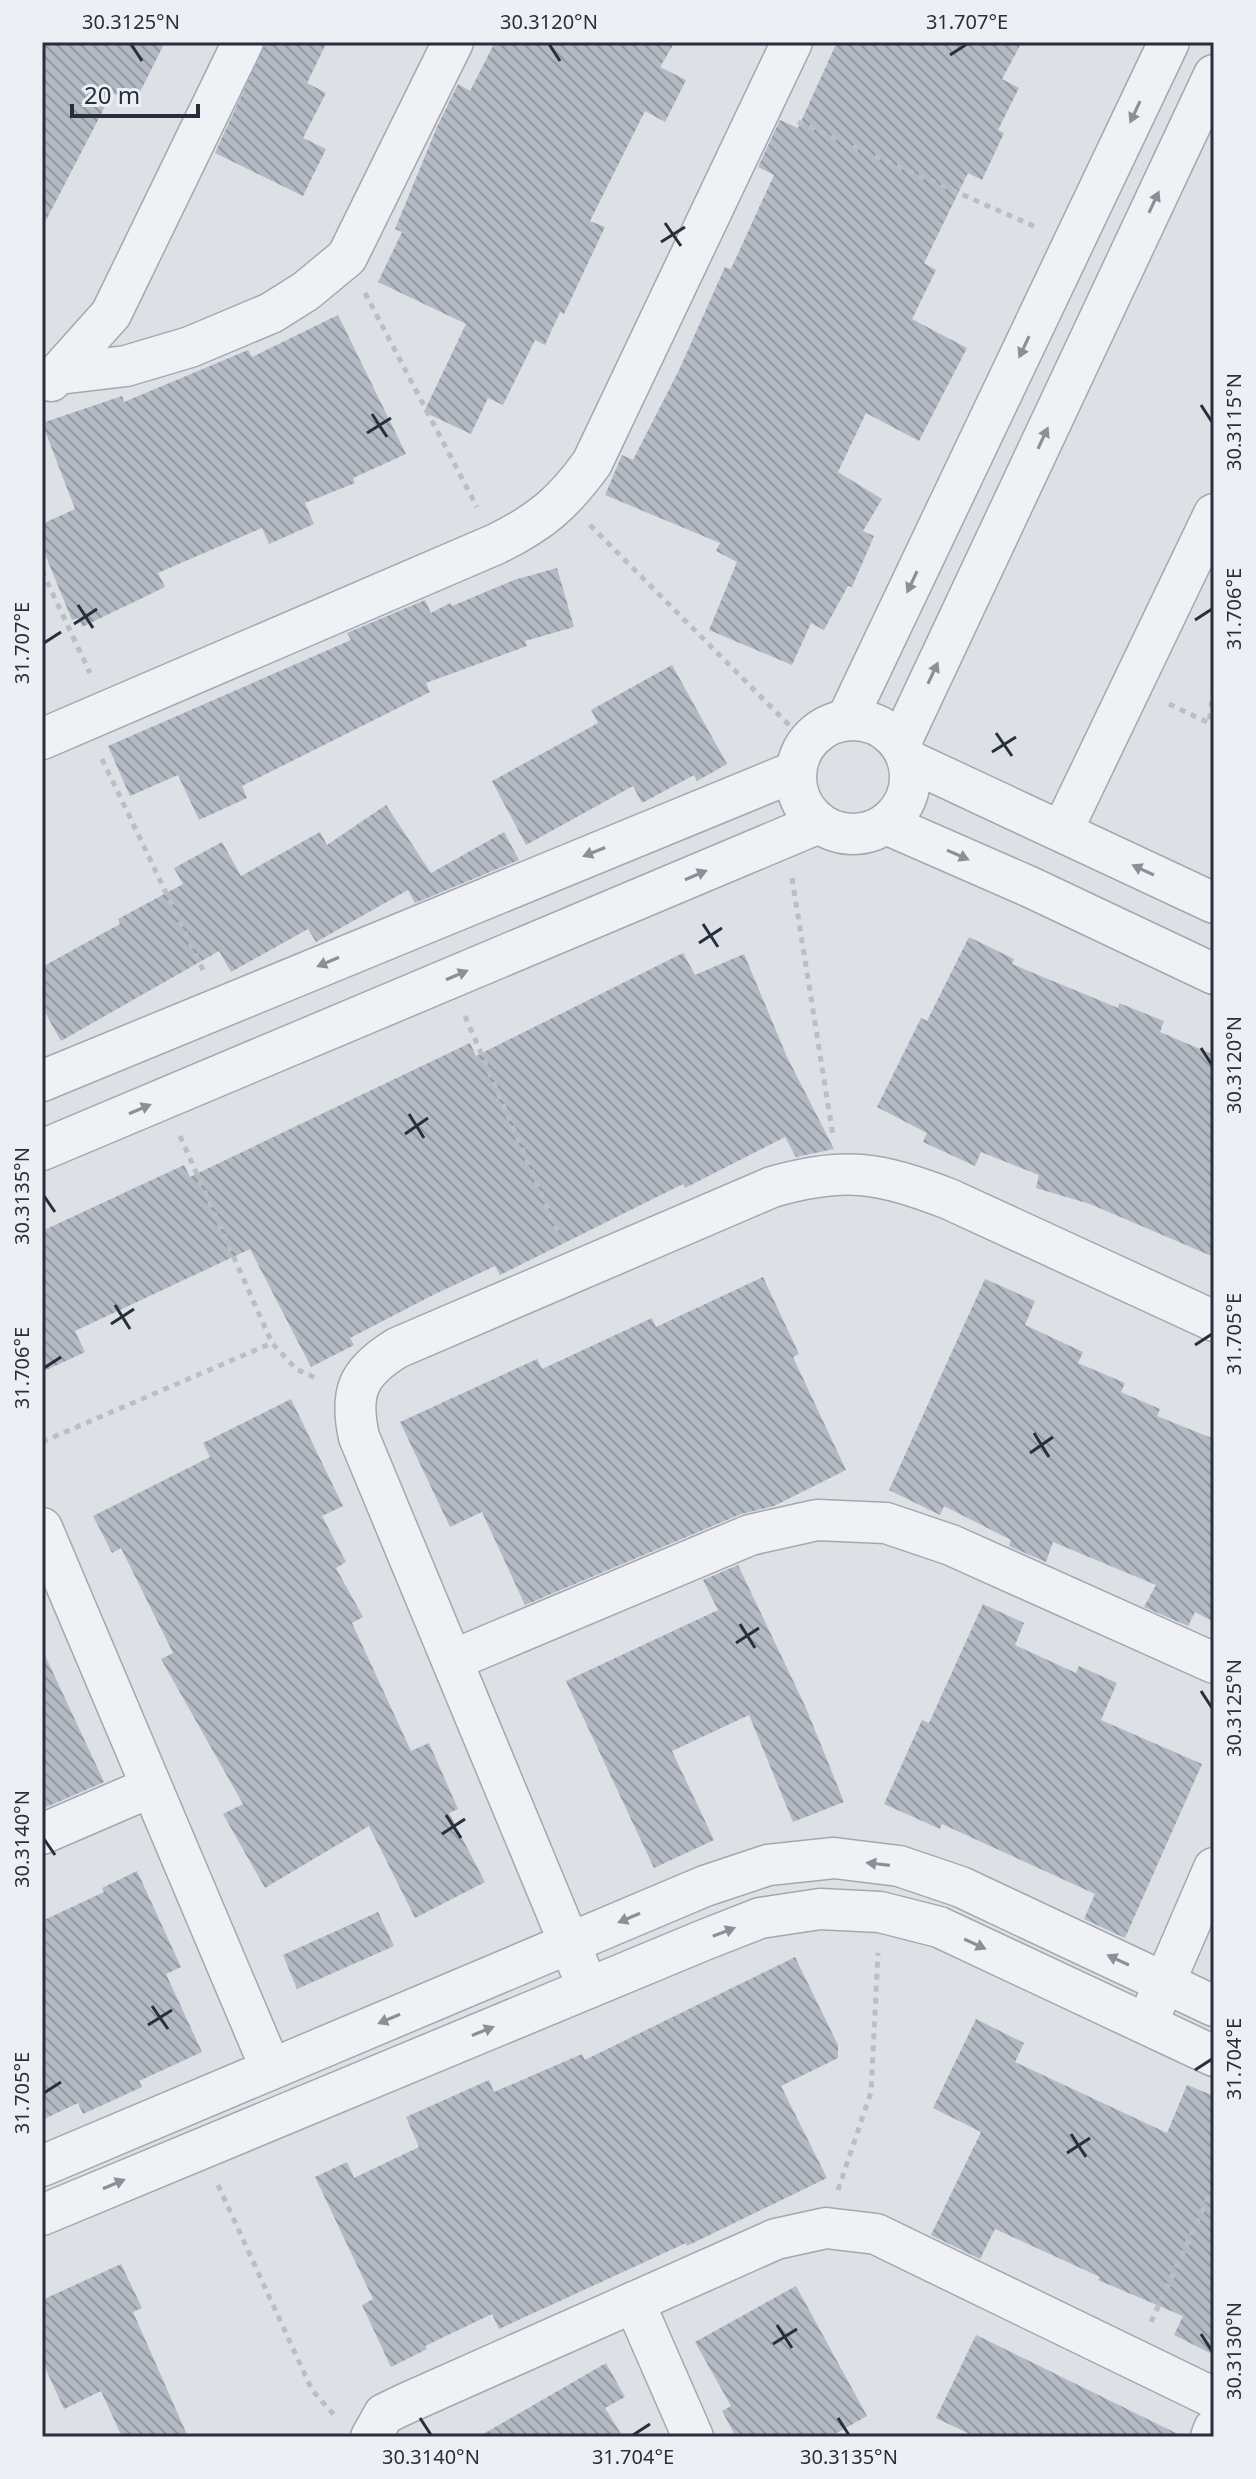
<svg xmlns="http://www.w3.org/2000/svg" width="1256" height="2479" font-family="'Noto Sans',sans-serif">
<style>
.building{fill:url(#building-back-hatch)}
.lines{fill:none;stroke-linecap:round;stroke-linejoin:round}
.minor-casing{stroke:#a3a8b0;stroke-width:43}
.path{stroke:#bbbfc5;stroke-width:5;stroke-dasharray:6 6;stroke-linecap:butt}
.minor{stroke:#eff1f5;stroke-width:40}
.oneway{fill:#8b9098}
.ticks{fill:none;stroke:#272f3c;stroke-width:3}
.neatline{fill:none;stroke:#272f3c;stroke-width:3}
.ticks-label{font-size:20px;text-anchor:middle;fill:#272f3c}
</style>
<defs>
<pattern id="building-back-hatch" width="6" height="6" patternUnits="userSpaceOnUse" patternTransform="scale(2)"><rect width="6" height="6" fill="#b4bac3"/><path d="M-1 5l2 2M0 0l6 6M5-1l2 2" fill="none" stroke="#9298a0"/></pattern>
</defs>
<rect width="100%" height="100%" fill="#dde1e6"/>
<g class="building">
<polygon points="42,42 165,42 134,104 112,93 42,228"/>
<polygon points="266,42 327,42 307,83 326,93 303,138 326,149 303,196 215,153"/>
<polygon points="495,42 675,42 660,67 686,80 665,122 645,111 590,221 605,227 564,314 560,312 545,345 535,340 503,405 488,398 471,434 424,412 466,324 378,282 402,232 395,229 437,127 458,84 470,91"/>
<polygon points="837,42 1022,42 1002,79 1019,88 998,130 1004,133 982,180 968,173 924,263 936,270 912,319 967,348 919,441 866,413 838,472 882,499 863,531 874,536 852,587 848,586 824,630 811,623 792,665 709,630 737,562 716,551 720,543 605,495 622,455 633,460 679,370 725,267 731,269 774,175 758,167 780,120 798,128"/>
<polygon points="338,315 406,454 353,478 355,483 305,503 314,524 269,544 262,528 158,573 165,587 82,627 79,618 72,620 42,547 42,524 75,509 42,423 122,396 124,402 248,350 252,357"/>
<polygon points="557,568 574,627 525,641 527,646 426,683 430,692 242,786 247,798 199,820 178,775 130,796 108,746 351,640 347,633 425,600 431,613 450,603 452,606 514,580"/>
<polygon points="672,665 727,764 697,781 694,775 642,803 633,786 526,845 492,781 598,723 591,710"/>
<polygon points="386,805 431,873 504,832 519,860 415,903 408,890 316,942 308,929 231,972 219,951 61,1041 42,1007 42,967 120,924 118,919 183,884 174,868 222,842 241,876 320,832 327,845"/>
<polygon points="969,937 1014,959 1012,964 1118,1008 1119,1003 1164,1021 1160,1032 1214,1055 1214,1257 1090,1204 1036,1188 1039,1175 981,1152 975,1166 923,1142 927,1133 877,1107 921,1018 927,1021"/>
<polygon points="683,953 695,975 744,954 787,1057 834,1149 796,1157 785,1137 685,1188 683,1184 500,1275 495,1266 433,1295 350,1338 354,1345 311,1367 250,1249 75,1331 85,1352 42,1372 42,1231 184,1165 190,1177 470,1043 476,1056"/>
<polygon points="763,1277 799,1354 793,1357 846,1470 774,1506 741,1514 525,1605 482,1512 450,1527 400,1422 537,1359 542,1369 652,1318 656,1327"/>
<polygon points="985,1279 1035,1301 1025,1325 1083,1352 1078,1363 1125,1383 1121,1392 1160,1409 1157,1416 1214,1439 1214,1622 1195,1612 1188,1626 1144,1607 1156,1585 1053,1542 1046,1562 1009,1546 1011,1540 944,1506 940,1515 889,1490"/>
<polygon points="291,1399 343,1506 322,1516 346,1562 336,1568 363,1617 352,1623 411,1751 429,1743 458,1809 449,1813 485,1882 415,1918 369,1826 265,1888 223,1814 243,1804 161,1659 173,1653 121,1548 112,1553 93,1516 210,1457 203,1443"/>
<polygon points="738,1565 806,1708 844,1802 793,1822 749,1715 672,1751 714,1840 654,1868 566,1681 718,1610 703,1580"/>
<polygon points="983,1604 1024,1623 1015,1645 1076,1673 1079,1666 1117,1683 1101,1720 1202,1764 1125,1938 1084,1919 1095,1894 942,1824 940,1829 884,1804 922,1720 929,1723"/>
<polygon points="42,1649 104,1782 42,1809"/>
<polygon points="137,1871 181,1967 166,1974 202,2052 139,2081 142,2087 83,2114 78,2103 42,2120 42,1921 104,1892 102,1888"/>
<polygon points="378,1912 394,1946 297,1989 283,1955"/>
<polygon points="795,1957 838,2045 838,2058 781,2086 827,2178 687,2246 686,2243 499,2329 492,2314 425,2346 427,2349 391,2367 362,2305 373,2299 315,2177 347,2162 354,2178 419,2147 406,2117 489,2080 494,2092 582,2054 585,2060"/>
<polygon points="976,2019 1024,2043 1015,2062 1167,2133 1187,2085 1214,2096 1214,2355 1174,2335 1183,2316 1098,2280 1100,2277 995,2229 980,2259 931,2235 981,2132 933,2108"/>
<polygon points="121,2264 142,2308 133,2312 188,2437 122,2437 101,2391 64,2409 42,2361 42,2300"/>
<polygon points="796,2286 867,2416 830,2437 736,2437 722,2411 731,2406 695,2342"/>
<polygon points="976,2335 1184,2437 976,2437 936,2418"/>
<polygon points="606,2363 625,2397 605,2408 623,2437 478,2437"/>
</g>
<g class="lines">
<defs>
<g id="minor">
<polyline points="59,374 126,366 190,347 271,313 306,291 347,257 453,42"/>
<polyline points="51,381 111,314 243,42"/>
<polyline points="847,719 1169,42"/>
<circle cx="853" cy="777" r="57"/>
<path d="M 42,739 L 496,544 C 541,522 563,503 592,463 L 792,42"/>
<polyline points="900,744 1214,75"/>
<polyline points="908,760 1214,903"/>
<polyline points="886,824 1030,887 1214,974"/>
<polyline points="1062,831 1214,514"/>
<polyline points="42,1081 796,771"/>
<polyline points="42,1150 819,823"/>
<polyline points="42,1528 271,2069"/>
<polyline points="453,1660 750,1535 817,1520 886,1523 951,1545 1214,1663"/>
<polyline points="42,1834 151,1787"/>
<path d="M 588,1988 L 359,1437 C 349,1392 358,1372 397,1348 L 772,1187 C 845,1166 878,1172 949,1199 L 1214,1321"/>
<polyline points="1154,2007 1214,1868"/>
<polyline points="42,2166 705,1886 768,1865 834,1858 899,1866 961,1887 1214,2006"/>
<polyline points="42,2215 704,1940 760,1918 820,1909 880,1912 939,1927 1214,2056"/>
<polyline points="634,2302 693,2437"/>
<polyline points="371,2437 384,2414 407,2403 776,2239 826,2228 876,2234 1214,2398"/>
<polyline points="1211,2437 1214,2429"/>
</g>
</defs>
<use href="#minor" class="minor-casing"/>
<g class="path">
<polyline points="798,122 1038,228"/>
<polyline points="365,293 477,507"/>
<polyline points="590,525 795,731"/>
<polyline points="42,571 90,673"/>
<polyline points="1169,704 1209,723 1214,684"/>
<polyline points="102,759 203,970"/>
<polyline points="792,878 833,1136"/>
<polyline points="465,1016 559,1235"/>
<polyline points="180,1136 272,1343 296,1369 318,1379"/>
<polyline points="42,1442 272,1343"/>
<polyline points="218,2185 312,2390 336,2417"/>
<polyline points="838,2190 871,2092 878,1953"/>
<polyline points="1151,2322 1214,2185"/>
</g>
<use href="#minor" class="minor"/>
</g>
<defs><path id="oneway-solid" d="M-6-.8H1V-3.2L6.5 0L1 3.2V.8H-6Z" transform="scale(2)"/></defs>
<g class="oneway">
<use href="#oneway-solid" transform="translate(1135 112) rotate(115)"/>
<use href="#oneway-solid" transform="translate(1154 202) rotate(-65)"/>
<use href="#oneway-solid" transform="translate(1024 347) rotate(115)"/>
<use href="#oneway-solid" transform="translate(1043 438) rotate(-65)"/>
<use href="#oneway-solid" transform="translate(912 582) rotate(115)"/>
<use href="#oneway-solid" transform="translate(933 673) rotate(-65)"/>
<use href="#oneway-solid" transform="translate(594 852) rotate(158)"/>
<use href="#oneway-solid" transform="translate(958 855) rotate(24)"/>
<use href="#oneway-solid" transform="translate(1143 870) rotate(-155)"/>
<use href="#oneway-solid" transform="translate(696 875) rotate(-23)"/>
<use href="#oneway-solid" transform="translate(328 962) rotate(157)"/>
<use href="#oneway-solid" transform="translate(457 975) rotate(-23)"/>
<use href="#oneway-solid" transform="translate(140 1109) rotate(-23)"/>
<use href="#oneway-solid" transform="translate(878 1864) rotate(-173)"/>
<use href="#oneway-solid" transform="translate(629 1918) rotate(157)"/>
<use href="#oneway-solid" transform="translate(724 1932) rotate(-21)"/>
<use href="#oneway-solid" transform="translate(975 1944) rotate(25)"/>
<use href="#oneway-solid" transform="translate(1118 1960) rotate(-155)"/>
<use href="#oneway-solid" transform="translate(389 2019) rotate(157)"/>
<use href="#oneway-solid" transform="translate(483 2031) rotate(-22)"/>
<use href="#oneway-solid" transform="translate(114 2184) rotate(-23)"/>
</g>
<path class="ticks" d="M 131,44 L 142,61M 549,44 L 560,61M 950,55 L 967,44M 665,223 L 681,246M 661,242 L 685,227M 1201,405 L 1212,422M 372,414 L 387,437M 367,433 L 391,418M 78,605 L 93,628M 1195,620 L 1212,609M 74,624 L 97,609M 44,643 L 61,632M 996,733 L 1012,756M 992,752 L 1016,737M 703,924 L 718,947M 699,943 L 722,928M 1201,1048 L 1212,1065M 409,1114 L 424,1138M 405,1134 L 428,1118M 44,1196 L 55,1212M 115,1305 L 130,1329M 111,1324 L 134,1309M 1195,1345 L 1212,1334M 44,1368 L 61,1357M 1034,1433 L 1049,1457M 1030,1453 L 1053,1437M 740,1624 L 755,1648M 736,1643 L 759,1628M 1201,1691 L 1212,1708M 446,1815 L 461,1838M 442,1834 L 465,1819M 44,1839 L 55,1855M 152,2006 L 168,2029M 148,2025 L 172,2010M 1195,2070 L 1212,2059M 44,2093 L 61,2082M 1071,2134 L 1086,2157M 1067,2153 L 1090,2138M 777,2325 L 792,2348M 1201,2334 L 1212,2351M 773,2344 L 797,2329M 420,2418 L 431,2435M 838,2418 L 849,2435M 633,2435 L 650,2424"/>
<rect width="1256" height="2479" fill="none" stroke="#eceff4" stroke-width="88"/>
<path d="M72 104v12h126v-12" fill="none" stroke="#272f3c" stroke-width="4"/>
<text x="84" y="104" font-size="24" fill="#272f3c" stroke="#eceff4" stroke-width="6" paint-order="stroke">20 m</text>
<rect x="44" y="44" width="1168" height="2391" class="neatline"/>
<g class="ticks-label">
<text x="131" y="29">30.3125°N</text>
<text x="549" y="29">30.3120°N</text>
<text x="967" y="29">31.707°E</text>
<text transform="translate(1234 422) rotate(-90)" y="7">30.3115°N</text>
<text transform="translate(1234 609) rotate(-90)" y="7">31.706°E</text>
<text transform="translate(22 643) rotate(-90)" y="7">31.707°E</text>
<text transform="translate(1234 1065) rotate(-90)" y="7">30.3120°N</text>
<text transform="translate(22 1196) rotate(-90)" y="7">30.3135°N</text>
<text transform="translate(1234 1334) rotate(-90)" y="7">31.705°E</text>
<text transform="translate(22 1368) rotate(-90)" y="7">31.706°E</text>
<text transform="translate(1234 1708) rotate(-90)" y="7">30.3125°N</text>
<text transform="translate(22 1839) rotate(-90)" y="7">30.3140°N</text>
<text transform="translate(1234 2059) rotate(-90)" y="7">31.704°E</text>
<text transform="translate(22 2093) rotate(-90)" y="7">31.705°E</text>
<text transform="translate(1234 2351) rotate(-90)" y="7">30.3130°N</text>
<text x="431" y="2464">30.3140°N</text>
<text x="633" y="2464">31.704°E</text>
<text x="849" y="2464">30.3135°N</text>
</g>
</svg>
